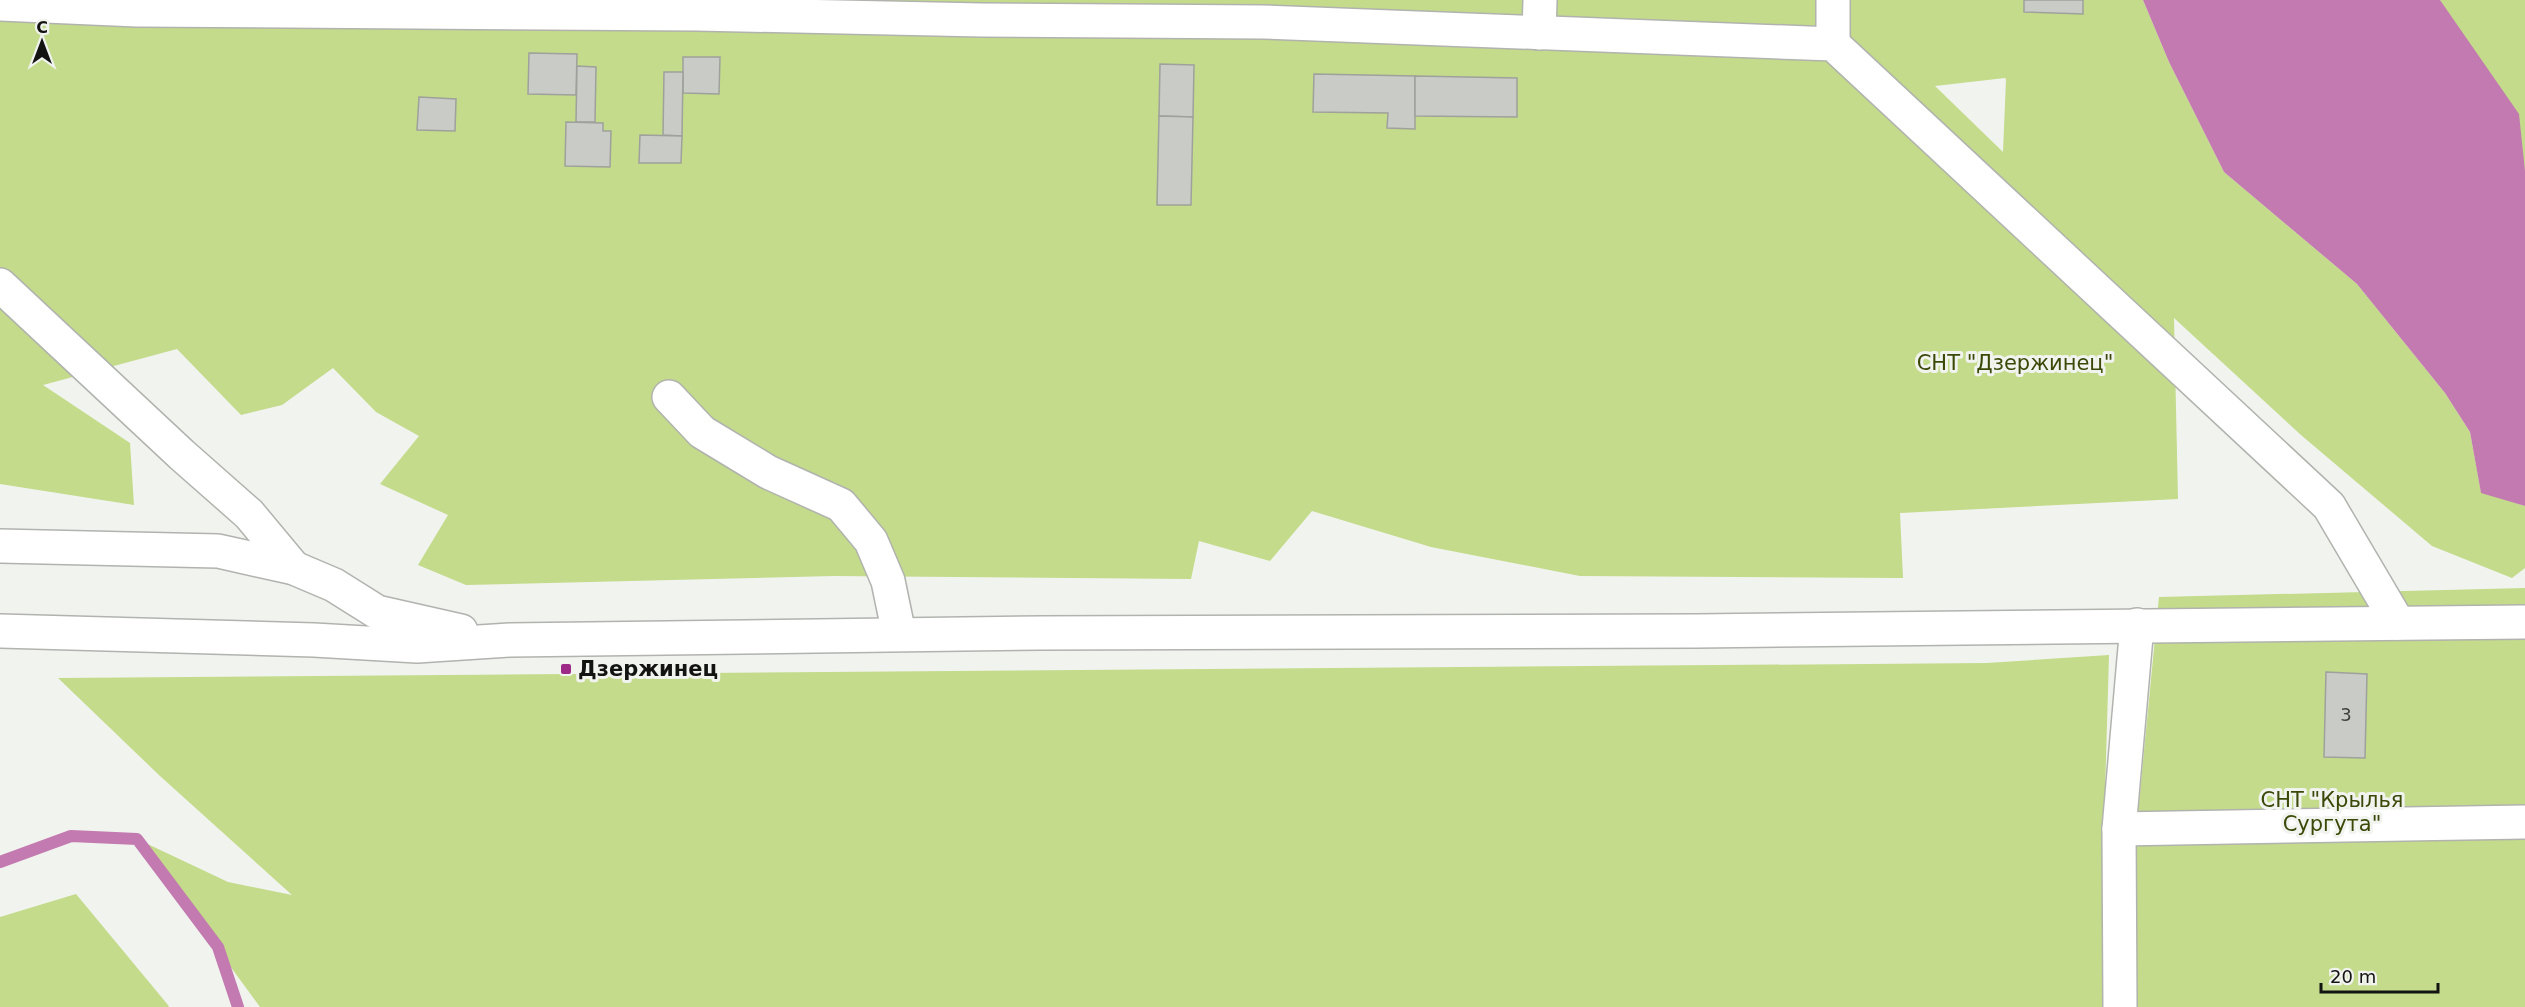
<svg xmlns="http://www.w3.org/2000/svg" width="2525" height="1007" font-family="'DejaVu Sans',sans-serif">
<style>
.green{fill:#c3db8a;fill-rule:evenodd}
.water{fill:#c37ab0}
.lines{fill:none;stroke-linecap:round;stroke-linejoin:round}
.stream{stroke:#c37ab0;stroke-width:12}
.building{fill:#c9cbc6;stroke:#9fa19c;stroke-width:1.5}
.minor-casing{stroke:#b1b3ae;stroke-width:36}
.minor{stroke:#fff;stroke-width:33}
.poi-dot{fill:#9d2a86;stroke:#f1f3ee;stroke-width:2}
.labels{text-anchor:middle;stroke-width:6;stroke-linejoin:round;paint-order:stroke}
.number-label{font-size:18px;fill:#40413f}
.park-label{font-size:21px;fill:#3a4908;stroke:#f1f3ee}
.poi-label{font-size:21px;font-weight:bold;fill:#131312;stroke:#f1f3ee;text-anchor:start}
</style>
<rect width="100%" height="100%" fill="#f1f3ee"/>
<g class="green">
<path d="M 0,0 L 2143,0 L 2169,62 L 2224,172 L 2357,284 L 2445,393 L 2470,432 L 2481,492 L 2525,506 L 2525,568 L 2512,578 L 2432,546 L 2301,435 L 2174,318 L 2178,499 L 1900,513 L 1903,578 L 1580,576 L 1431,547 L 1312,511 L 1270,561 L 1199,541 L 1191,579 L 834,576 L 466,585 L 418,565 L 448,515 L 380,484 L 419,436 L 376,412 L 333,368 L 282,405 L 241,415 L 177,349 L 43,385 L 130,443 L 134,505 L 0,484 ZM 2005,78 L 2006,79 L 2003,152 L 1935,86 Z"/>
<polygon points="2440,0 2525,0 2525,171"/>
<polygon points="2525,588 2525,1007 2137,1007 2136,834 2159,597"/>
<polygon points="2109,655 2104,827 2105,1007 260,1007 137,839 228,882 292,895 160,776 58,678 1987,663"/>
<polygon points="76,894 168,1005 169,1007 0,1007 0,917"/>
</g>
<polygon class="water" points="2143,0 2440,0 2519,114 2525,171 2525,506 2481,493 2470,432 2445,393 2357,284 2224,172 2169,62"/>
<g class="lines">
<polyline class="stream" points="0,862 71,836 137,839 218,947 238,1007"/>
</g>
<g class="building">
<polygon points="2024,0 2083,0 2083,14 2024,12"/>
<polygon points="529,53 577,54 576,95 528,94"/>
<polygon points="683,57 720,57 719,94 683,93"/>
<polygon points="1160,64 1194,65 1193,117 1159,116"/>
<polygon points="577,66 596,67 595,122 576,122"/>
<polygon points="664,72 683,72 682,136 663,135"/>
<polygon points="1314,74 1415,76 1415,129 1387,128 1388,113 1313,112"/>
<polygon points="1415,76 1517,78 1517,117 1415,116"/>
<polygon points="419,97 456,99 455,131 417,130"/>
<polygon points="1159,116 1193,117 1191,205 1157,205"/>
<polygon points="566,122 603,123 603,131 611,131 610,167 565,166"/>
<polygon points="640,135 682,136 681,163 639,163"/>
<polygon points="2326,672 2367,674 2365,758 2324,757"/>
</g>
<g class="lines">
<defs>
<g id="minor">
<polyline points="0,4 137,10 697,14 982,20 1263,22 1833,44 2329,506 2398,623"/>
<polyline points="1539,33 1540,0"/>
<polyline points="1833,44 1833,0"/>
<polyline points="0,285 182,455 249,514 294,568"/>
<polyline points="669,397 702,432 768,472 841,505 871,541 888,581 899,634"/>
<polyline points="0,546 218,551 294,568 334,585 377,612 461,631"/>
<polyline points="0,631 314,640 417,646 510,640 1041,633 1697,631 2525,622"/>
<polyline points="2119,829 2525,822"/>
<polyline points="2120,1007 2119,829 2137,625"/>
</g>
</defs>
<use href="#minor" class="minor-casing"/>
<use href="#minor" class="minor"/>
</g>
<rect class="poi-dot" x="560" y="663" width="12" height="12" rx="3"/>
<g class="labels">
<g class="number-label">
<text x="2346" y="721">3</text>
</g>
<g class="park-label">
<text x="2015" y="370">СНТ "Дзержинец"</text>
<text x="2332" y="807">CНТ "Крылья<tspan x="2332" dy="24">Сургута"</tspan></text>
</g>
<g class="poi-label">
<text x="578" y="676">Дзержинец</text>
</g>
</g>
<g transform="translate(42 42)" stroke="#f1f3ee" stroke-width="4.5" paint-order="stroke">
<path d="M0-4.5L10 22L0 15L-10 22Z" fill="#131312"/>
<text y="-9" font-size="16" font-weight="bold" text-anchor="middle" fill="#131312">С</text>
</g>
<path d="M2321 983v9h117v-9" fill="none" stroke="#131312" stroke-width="3"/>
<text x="2330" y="983" font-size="18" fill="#131312" stroke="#f1f3ee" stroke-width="4.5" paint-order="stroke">20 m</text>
</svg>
